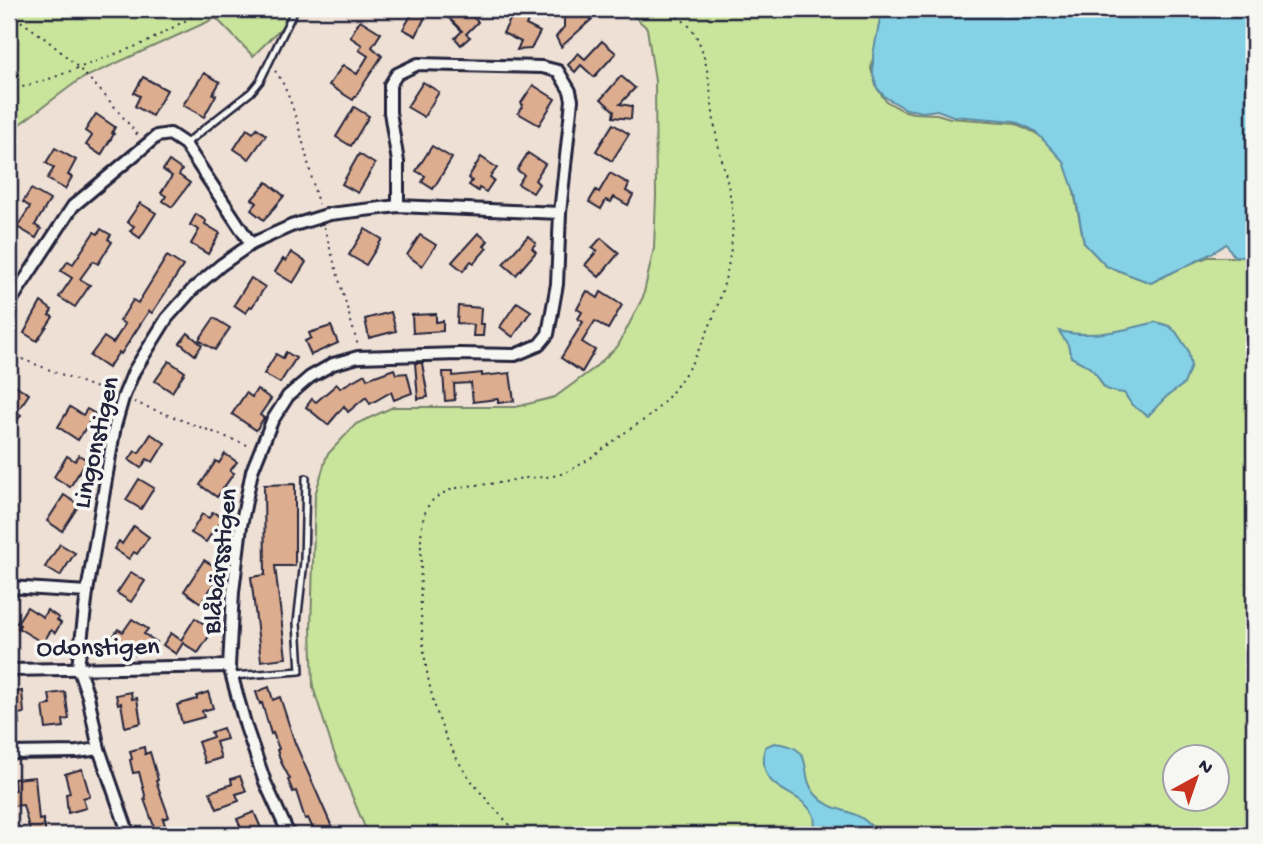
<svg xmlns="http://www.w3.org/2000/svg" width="1263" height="844" font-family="'Gochi Hand',sans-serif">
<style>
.green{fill:#c9e49b;stroke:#76836b;stroke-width:2;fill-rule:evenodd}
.water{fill:#85d1e5;stroke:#5d8ba1;stroke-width:2}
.building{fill:#ddad8f;stroke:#22223b;stroke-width:2}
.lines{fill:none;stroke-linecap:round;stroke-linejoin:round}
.service-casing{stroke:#22223b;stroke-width:10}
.minor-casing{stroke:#22223b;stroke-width:16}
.path{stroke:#22223b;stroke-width:2;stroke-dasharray:2 5;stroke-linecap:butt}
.service{stroke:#f6f6f2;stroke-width:5}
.minor{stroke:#f6f6f2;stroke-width:10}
.labels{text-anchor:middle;stroke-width:7;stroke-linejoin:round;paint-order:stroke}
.street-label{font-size:26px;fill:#22223b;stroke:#f6f6f2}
</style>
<rect width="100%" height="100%" fill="#eee0d4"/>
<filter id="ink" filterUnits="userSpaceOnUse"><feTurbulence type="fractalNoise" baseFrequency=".0143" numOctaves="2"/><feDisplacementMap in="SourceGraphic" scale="14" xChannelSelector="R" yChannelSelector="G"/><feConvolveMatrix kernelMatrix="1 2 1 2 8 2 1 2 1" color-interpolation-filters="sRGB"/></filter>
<g filter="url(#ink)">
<g class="green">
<polygon points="9,9 300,9 253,56 216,18 79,80 9,132"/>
<path d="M 626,9 L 882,9 L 871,69 L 877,88 L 886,101 L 902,110 L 913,113 L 937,114 L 950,118 L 1016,123 L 1041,136 L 1064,162 L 1072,182 L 1084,243 L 1106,266 L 1151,283 L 1189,264 L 1208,257 L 1254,257 L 1254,835 L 368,835 L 333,750 L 313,687 L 311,629 L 315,495 L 327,455 L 356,424 L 393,407 L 516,407 L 555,397 L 593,369 L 618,346 L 643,297 L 654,248 L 656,196 L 655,81 L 647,28 ZM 1176,756 L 1218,756 L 1218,798 L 1176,798 Z"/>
</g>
<g class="water">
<path d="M 882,9 L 1254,9 L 1254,257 L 1234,256 L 1226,244 C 1203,261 1176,269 1151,283 L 1106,266 L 1084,243 L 1075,194 L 1064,162 L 1035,131 L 1015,121 L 953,116 L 937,110 L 923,112 L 906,109 L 885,97 L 877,88 L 873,74 L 873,55 Z"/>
<path d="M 1156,322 L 1169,326 L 1176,332 L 1188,350 L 1191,366 L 1184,384 L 1166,397 L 1148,416 L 1132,405 L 1124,393 C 1094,390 1107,382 1090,368 C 1085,364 1077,360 1071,357 L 1068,345 L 1059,331 C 1090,339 1125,330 1156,322 Z"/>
<path d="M 774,743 C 820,747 796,773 816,795 C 836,817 858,804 878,835 L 814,835 C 813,828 817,821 813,814 C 797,786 756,795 765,747 Z"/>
</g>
<g class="building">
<polygon points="415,9 427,13 416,36 403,29"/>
<polygon points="458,9 465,9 478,22 466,34 470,37 461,45 455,38 462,31 449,18"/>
<polygon points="516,9 534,9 526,25 540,32 531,49 517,50 521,42 503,33"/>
<polygon points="570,9 580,9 592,19 561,47 556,37 564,27 564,16"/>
<polygon points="360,20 381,33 372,47 382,56 353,100 329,85 343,65 357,74 368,56 359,50 362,45 350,37"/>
<polygon points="602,41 616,53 594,77 581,65 575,72 568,65 578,53 585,59"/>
<polygon points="204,73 220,82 213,94 216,95 204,117 183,105"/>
<polygon points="621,76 635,88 620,104 632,106 631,119 613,117 614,111 601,99"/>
<polygon points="143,77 167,90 152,116 135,106 140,96 134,93"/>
<polygon points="423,82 439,92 424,117 407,107"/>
<polygon points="533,85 555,99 539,125 518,113 523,105 521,103"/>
<polygon points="354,107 369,116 351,146 336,137"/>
<polygon points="96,114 115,127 112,133 114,134 101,155 86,145 92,136 85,131"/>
<polygon points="613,124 629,134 612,161 596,151"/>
<polygon points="257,128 266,135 249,159 234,149 247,129 253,133"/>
<polygon points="432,146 452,158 433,189 422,182 425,176 416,171"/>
<polygon points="55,148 76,160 68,175 72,177 65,189 47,179 54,168 46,163"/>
<polygon points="528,153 545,164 535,180 539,184 533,193 518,184 524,175 517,170"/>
<polygon points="359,154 375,164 358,193 342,184"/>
<polygon points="481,157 497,168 490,177 494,180 486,192 479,188 478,191 469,185 472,181 468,178"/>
<polygon points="169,161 182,170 179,175 190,183 172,207 163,201 166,196 161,193 172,176 163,170"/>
<polygon points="610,173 629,184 626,191 633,195 628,205 614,197 611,202 606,200 601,209 589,202 596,190 599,192"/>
<polygon points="267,182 284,196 264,220 251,210 257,203 252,199"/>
<polygon points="31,189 50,200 35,225 41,229 36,238 17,227 30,207 23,202"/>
<polygon points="140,203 156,213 140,238 130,231 134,226 127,222"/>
<polygon points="196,214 206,221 205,224 220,233 208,254 191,244 199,230 190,225"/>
<polygon points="101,229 111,235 108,239 112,242 98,264 93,261 80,279 90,285 75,307 59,297 72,278 61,271 68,261 73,264 94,232 98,234"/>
<polygon points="365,229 382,239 366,265 349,255"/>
<polygon points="478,233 488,241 484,246 487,248 474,263 471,261 463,271 452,262"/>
<polygon points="420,235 436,245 422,266 407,255"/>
<polygon points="528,236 536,243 532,248 536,252 516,275 503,264"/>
<polygon points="601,238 619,253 599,277 585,265 597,251 592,248"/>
<polygon points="291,252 306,262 293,283 275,272 283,259 286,261"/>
<polygon points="167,256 183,266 152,313 149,311 121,354 119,352 108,368 90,356 104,337 113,343 125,324 120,321 133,300 138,303"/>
<polygon points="251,278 265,287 252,307 250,306 246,313 234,305"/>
<polygon points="587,291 598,298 601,292 622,305 608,329 595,321 582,342 595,350 582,372 561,358 583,322 578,319 582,312 577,309"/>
<polygon points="41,302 52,310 49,315 53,317 37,341 24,333"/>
<polygon points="517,302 531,311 513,337 500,327"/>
<polygon points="458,306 481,308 480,324 484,324 483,336 473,336 474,325 457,323"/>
<polygon points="391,312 396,331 369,338 365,319"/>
<polygon points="436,314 436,322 443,321 443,331 413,333 412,315"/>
<polygon points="214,318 230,328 215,350 199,340"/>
<polygon points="331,326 338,343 311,355 305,341 311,338 309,333"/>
<polygon points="188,333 202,345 195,355 180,343"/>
<polygon points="286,352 296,358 280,383 264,374 276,354 283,358"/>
<polygon points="169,361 185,372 172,392 155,381"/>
<polygon points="415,363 422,363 428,397 418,399"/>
<polygon points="394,369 396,374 407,373 412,393 394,400 391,392 370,404 366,397 348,412 344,406 328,425 306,407 312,399 316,402 337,384 340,388 365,374 367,379"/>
<polygon points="443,372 453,372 453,376 482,373 482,376 510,373 514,401 498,403 498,399 473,402 471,383 454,384 455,400 445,401"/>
<polygon points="15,385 29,394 17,412 21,415 9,433 9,394"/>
<polygon points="257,389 271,399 260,415 264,418 256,430 232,414 246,393 252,397"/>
<polygon points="70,407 83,415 87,409 99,416 95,424 90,421 78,440 58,427"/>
<polygon points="151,434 165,443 153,462 147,459 141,468 129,460 135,451 139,453"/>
<polygon points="225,454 237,462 230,471 234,473 217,497 200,485 216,461 219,463"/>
<polygon points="79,455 87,460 70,487 54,477 67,456 75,461"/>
<polygon points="139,479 154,488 141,509 126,500"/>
<polygon points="295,484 295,566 275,566 286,658 261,661 251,577 265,575 264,485"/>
<polygon points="64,495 79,505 62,531 47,521"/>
<polygon points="213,512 225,519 220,527 217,525 206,542 191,533 202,514 209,518"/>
<polygon points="134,526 149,537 137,554 134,552 129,559 114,549 119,541 122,544"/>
<polygon points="60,544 75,553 60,576 45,567"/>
<polygon points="204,560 222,571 201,603 184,591"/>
<polygon points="131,572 145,581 131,602 117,593"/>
<polygon points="27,607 43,617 47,610 59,618 57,620 61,623 55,633 51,630 43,643 18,628 20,625 17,623"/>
<polygon points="195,618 213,630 198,653 183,643 176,654 163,645 171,633 181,640"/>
<polygon points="132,619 148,629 144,634 157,642 150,652 141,646 135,655 111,640 118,629 123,632"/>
<polygon points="269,687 273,700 280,697 295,743 332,827 327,829 330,835 316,835 308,818 305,819 296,791 293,792 288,780 290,779 281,762 277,750 279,749 273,733 271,734 262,703 260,704 256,692"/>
<polygon points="22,691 24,713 18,714 20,725 9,726 9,693"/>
<polygon points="65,692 69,719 63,720 64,727 46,729 43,706 51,705 49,694"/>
<polygon points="131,692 132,699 137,698 141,723 125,727 121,703 118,704 116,695"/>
<polygon points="208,692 213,708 202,711 204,717 182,723 177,705 197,699 197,696"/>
<polygon points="223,728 227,739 216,742 221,758 205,763 198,742 213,737 211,732"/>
<polygon points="144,747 145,754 150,752 158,780 156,781 169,817 163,819 165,825 155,829 144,799 146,799 139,772 133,773 130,760 132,759 130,751"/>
<polygon points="82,769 90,796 83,798 86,808 68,813 66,794 70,793 65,774"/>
<polygon points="240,776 246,791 236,794 239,801 217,809 210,792 232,784 231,779"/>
<polygon points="35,777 39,820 43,819 46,835 31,835 23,805 12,806 11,791 15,790 14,779"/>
<polygon points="254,812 264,835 244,835 237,819"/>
</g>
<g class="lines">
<defs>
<g id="service">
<polyline points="185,144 251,92 260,81 295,9"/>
<polyline points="232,676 300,671 297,623 304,561 306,478"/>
</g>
<g id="minor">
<polyline points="9,304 73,206 157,136 170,134 185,144 251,244"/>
<polyline points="9,587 87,592"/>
<polyline points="9,670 229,666"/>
<polyline points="9,753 77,752 99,749"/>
<polyline points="129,835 99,749 88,696 78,667 87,592 115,426 123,398 134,371 167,318 193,289 221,265 251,244 291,226 330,214 398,206 560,213"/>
<polyline points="289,835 265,782 246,727 229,666 233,592 241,526 252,471 272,421 288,396 310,377 333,364 358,357 459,354 515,355 539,345 548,334 557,284 560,213 572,100 570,91 558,71 542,67 418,64 397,74 390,85 390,112 398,162 398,206"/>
</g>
</defs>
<use href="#service" class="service-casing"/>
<use href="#minor" class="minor-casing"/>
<g class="path">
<path d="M 9,14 C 60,44 103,90 138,136"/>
<path d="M 275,71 C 294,93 310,173 318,204"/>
<polyline points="9,91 52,78 147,42 206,9"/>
<polyline points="324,227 358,346"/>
<polyline points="9,354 112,394"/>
<polyline points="134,402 250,446"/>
<path d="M 519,835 C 497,811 472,786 456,757 C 423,699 419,626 421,561 C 421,544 419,512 433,500 C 452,484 475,486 498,483 C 507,482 515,479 524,478 C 537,477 549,478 561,474 C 584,465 603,449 623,434 C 632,427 644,421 653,413 C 702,368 741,267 731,201 C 728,180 721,159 717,139 C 710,106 711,52 690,27 C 683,19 673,14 664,9"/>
</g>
<use href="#service" class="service"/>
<use href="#minor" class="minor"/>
</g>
</g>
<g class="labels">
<g class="street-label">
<text transform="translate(94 442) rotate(-77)" y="9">Lingonstigen</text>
<text transform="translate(218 561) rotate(-83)" y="9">Blåbärsstigen</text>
<text transform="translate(98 645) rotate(-1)" y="9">Odonstigen</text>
</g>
</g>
<rect width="1263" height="844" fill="none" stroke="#f6f6f2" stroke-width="35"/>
<rect x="18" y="18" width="1228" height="809" fill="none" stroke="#22223b" stroke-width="2.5" filter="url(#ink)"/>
<g transform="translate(1196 778) rotate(40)"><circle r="33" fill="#f6f6f2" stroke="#a1a1a9" stroke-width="2"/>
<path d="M0-5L12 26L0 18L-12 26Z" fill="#c8321e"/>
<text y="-10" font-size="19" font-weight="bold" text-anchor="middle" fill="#22223b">N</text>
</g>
</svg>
